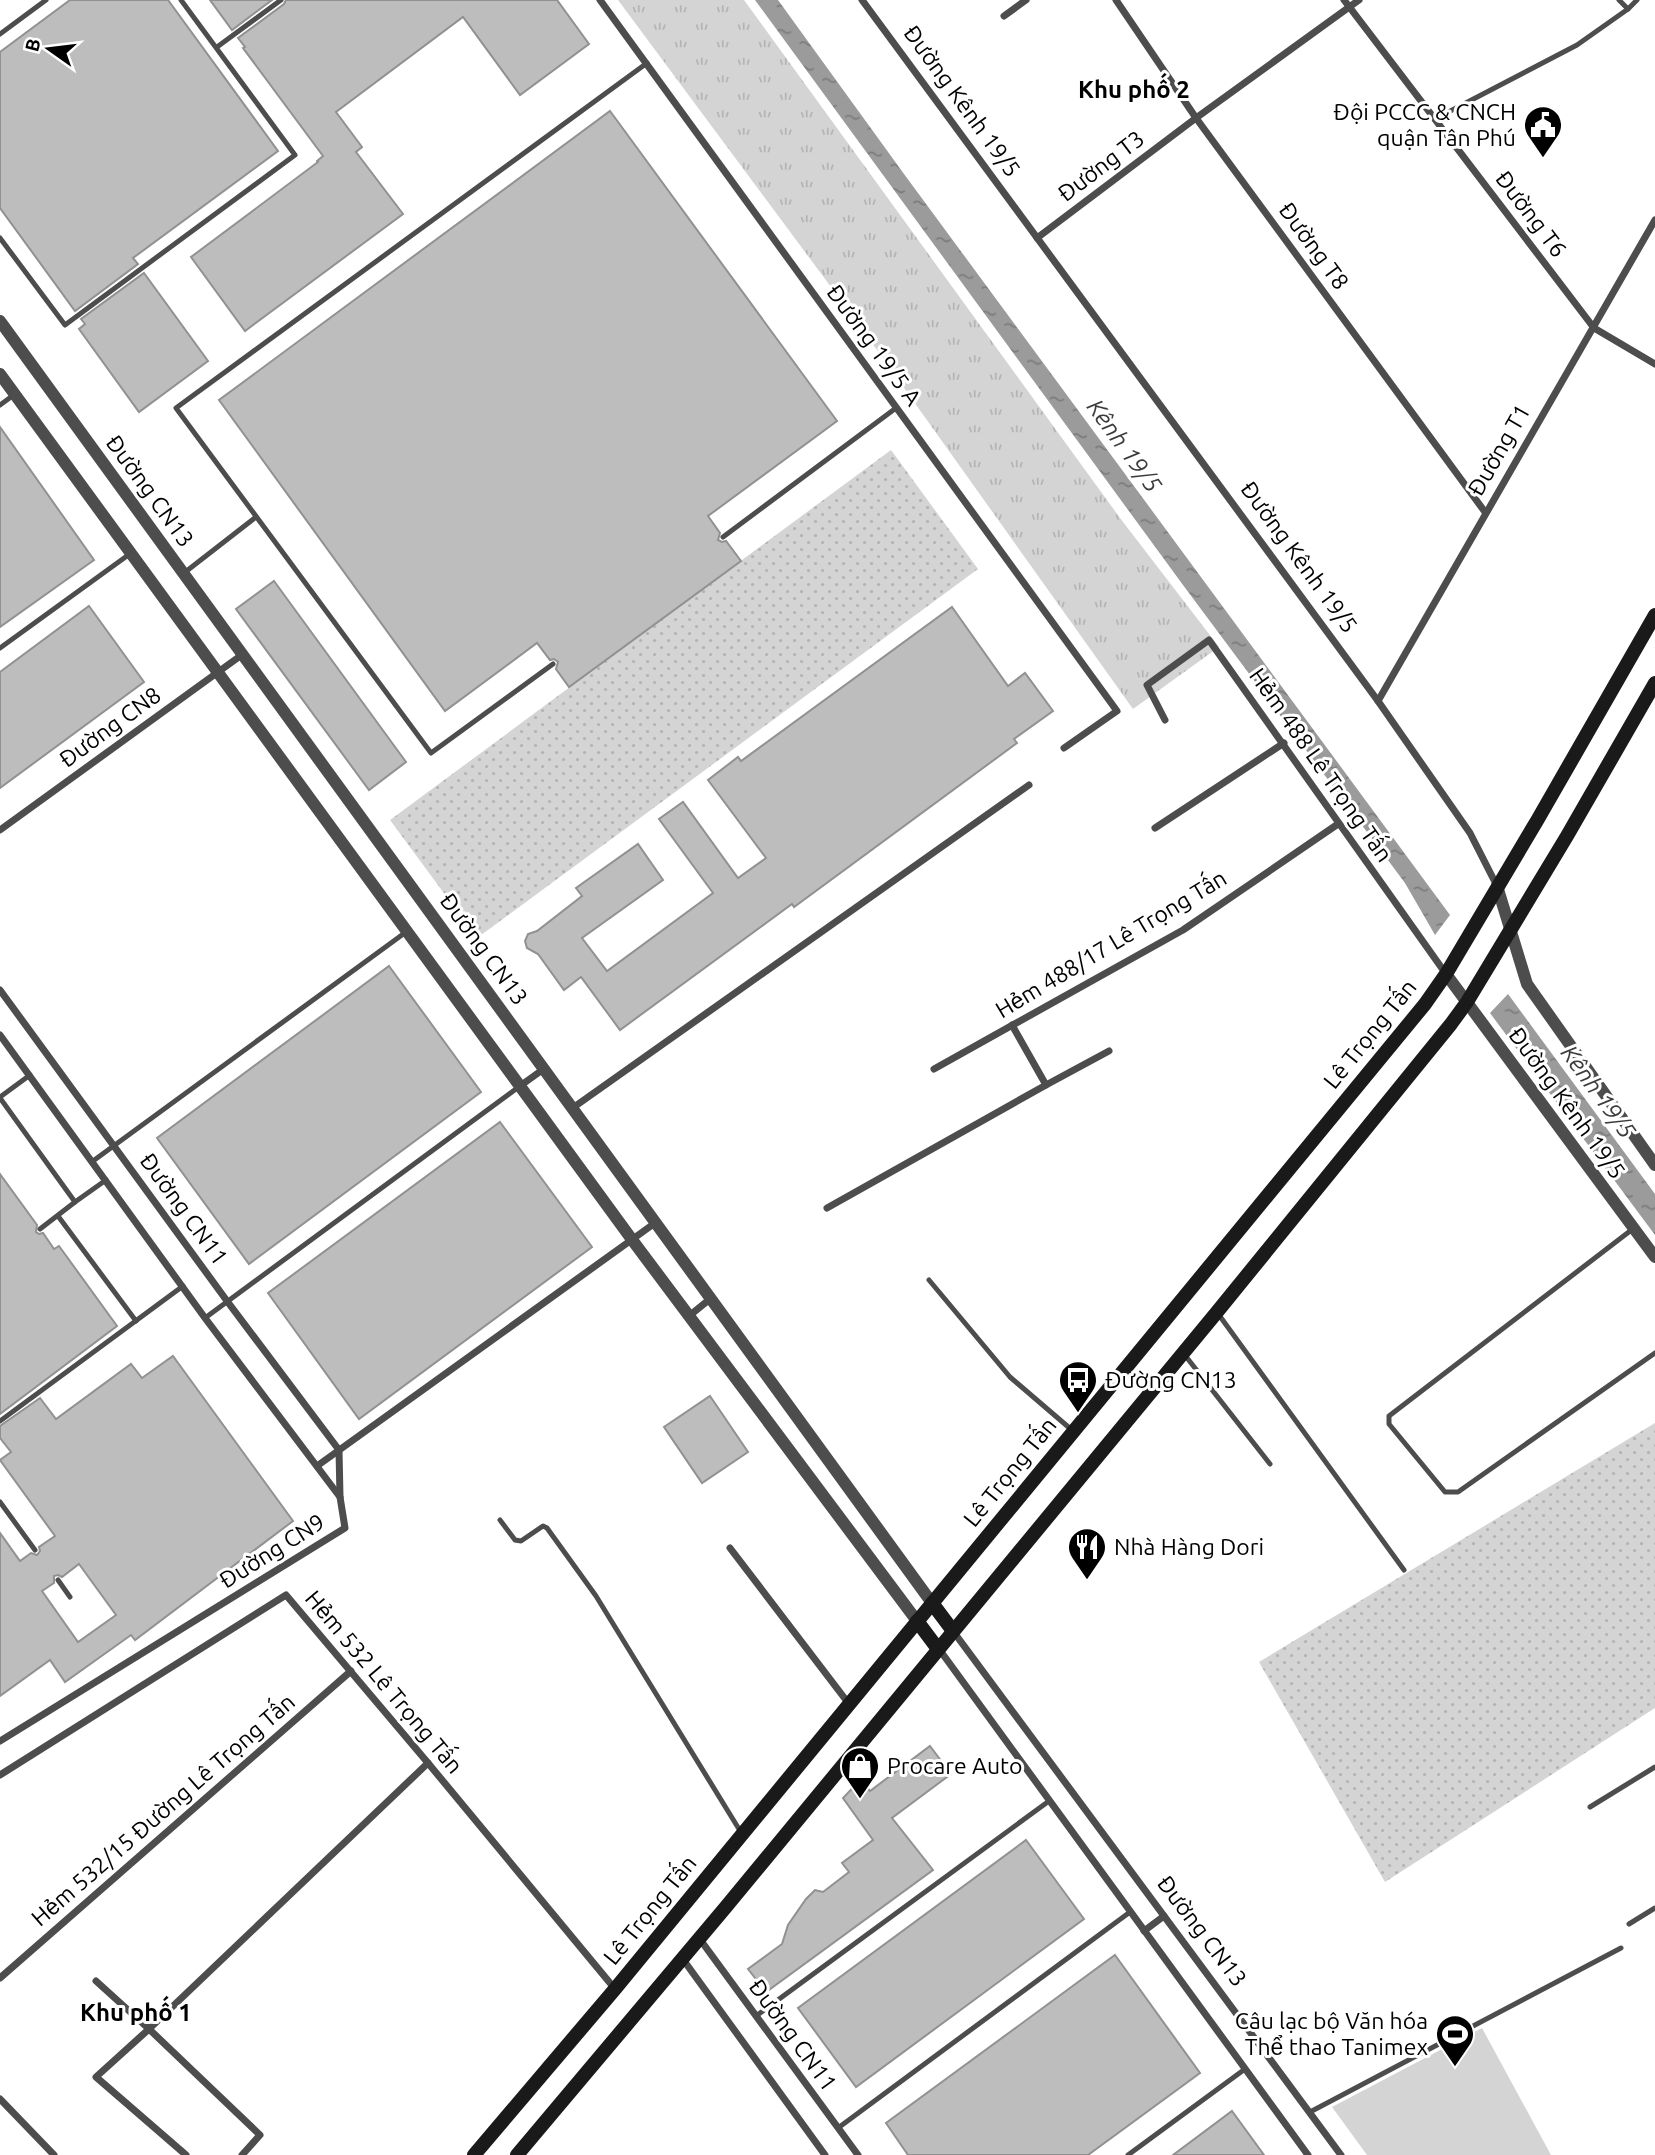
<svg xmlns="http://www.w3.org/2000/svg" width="1655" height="2155" font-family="Ubuntu,sans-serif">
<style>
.grass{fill:url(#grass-dots)}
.park{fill:url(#park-tufts)}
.garden{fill:#d4d4d4}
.water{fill:url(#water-ripples)}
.building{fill:#bdbdbd;stroke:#919191;stroke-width:2;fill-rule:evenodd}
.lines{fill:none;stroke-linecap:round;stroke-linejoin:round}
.service{stroke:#4d4d4d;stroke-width:5}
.minor{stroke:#4d4d4d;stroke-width:7}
.tertiary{stroke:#4d4d4d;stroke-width:12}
.secondary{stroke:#1a1a1a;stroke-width:14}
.labels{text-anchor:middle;stroke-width:6;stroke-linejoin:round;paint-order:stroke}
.street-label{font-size:23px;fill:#000;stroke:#fff}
.poi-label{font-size:23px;fill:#000;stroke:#fff;text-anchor:start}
.neighbourhood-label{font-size:24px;font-weight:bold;fill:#000;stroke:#fff}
.water-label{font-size:24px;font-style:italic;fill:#3c3c3c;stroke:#fff}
</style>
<defs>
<pattern id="grass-dots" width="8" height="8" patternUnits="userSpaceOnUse" patternTransform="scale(1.75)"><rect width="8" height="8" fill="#d4d4d4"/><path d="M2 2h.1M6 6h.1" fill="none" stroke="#b4b4b4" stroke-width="1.8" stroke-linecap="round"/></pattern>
<pattern id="park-tufts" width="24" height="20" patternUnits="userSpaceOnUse" patternTransform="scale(1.75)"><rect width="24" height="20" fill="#d4d4d4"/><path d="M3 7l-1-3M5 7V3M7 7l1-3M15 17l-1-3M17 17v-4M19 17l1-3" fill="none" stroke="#b4b4b4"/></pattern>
<pattern id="water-ripples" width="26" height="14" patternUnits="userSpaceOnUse" patternTransform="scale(1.75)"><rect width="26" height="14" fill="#9b9b9b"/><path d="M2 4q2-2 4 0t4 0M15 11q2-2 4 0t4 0" fill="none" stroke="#7c7c7c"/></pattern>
</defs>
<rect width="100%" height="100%" fill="#fff"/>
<g class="grass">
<polygon points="891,450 978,569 477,938 390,820"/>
<polygon points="1655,1423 1655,1708 1385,1882 1259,1662"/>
</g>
<polygon class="park" points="618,0 744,0 1120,518 1219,647 1133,709 857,322"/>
<polygon class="garden" points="1482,2028 1551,2155 1367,2155 1332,2107"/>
<g class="water">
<polygon points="755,0 778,0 904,174 1450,915 1435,935 1405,883 1183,585"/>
<polygon points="1508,994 1655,1194 1655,1235 1490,1013"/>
</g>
<g class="building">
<polygon points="70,0 168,0 278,151 133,258 138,264 75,311 0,208 0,52"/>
<polygon points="210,0 272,0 232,30"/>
<polygon points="286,0 557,0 589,44 520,95 463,17 336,112 362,147 356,152 403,214 245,331 191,257 318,162 317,161 323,156 243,48 245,47 238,38 284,4"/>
<polygon points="610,111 837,421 708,516 720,533 718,540 722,542 726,541 741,561 569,687 556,669 558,662 554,659 550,660 537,643 445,711 219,400"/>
<polygon points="144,273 208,361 139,412 79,329 85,324 81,319"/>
<polygon points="0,427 94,560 0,627"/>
<polygon points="274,581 406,762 369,790 236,609"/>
<polygon points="89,606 144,682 0,788 0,672"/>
<polygon points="952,607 1008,686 1025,673 1053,711 1014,739 1017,743 794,907 792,904 620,1030 581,977 564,990 538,954 527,948 525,941 528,934 537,931 582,896 576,888 638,844 663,880 582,938 607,971 713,893 659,819 683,802 738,878 766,858 708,780 738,757 741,761"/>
<polygon points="389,966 481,1092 249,1264 157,1138"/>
<polygon points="500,1122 592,1247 359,1419 268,1293"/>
<polygon points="0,1174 37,1225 36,1232 39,1234 43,1233 54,1249 59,1246 117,1326 0,1414"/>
<path d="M 173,1356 L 293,1521 L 135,1640 L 131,1635 L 65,1682 L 50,1660 L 0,1696 L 0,1533 L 20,1561 L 31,1553 L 37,1555 L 40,1551 L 39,1547 L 55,1536 L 0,1460 L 11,1452 L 0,1438 L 0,1426 L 40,1398 L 56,1419 L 131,1364 L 142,1378 ZM 79,1564 L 116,1615 L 78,1642 L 42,1591 L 54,1583 L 54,1576 L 58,1575 L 62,1577 Z"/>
<polygon points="710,1396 748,1452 702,1483 664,1427"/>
<polygon points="930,1746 951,1774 892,1818 933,1870 766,1992 748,1969 782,1944 788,1925 806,1899 815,1890 823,1892 849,1872 842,1863 873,1840 843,1798 861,1779 870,1791"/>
<polygon points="1026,1840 1084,1919 856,2087 798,2008"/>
<polygon points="1115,1955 1200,2073 1088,2155 908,2155 886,2123"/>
<polygon points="1232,2111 1264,2155 1173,2155"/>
</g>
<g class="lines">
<g class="service">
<polyline points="1619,0 1628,9"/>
<polyline points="0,34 46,0"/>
<polyline points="217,47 281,0"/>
<polyline points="1435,119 1577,45 1628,9 1637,0"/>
<polyline points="0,238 65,325 295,155 181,0"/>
<polyline points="0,405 15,394"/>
<polyline points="723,537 896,408"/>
<polyline points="184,573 256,517"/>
<polyline points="0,648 131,553"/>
<polyline points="553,664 431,753 176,408 647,63"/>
<polyline points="0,1097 30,1075"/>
<polyline points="0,1098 75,1202 40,1229"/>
<polyline points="93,1161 406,932"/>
<polyline points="75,1202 106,1180"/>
<polyline points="58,1216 136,1321"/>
<polyline points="1634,1228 1389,1416 1389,1424 1445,1492 1458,1492 1655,1353"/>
<polyline points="929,1280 1010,1377 1073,1431"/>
<polyline points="1219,1315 1404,1570"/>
<polyline points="205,1318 520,1086"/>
<polyline points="1184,1354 1270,1464"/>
<polyline points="0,1421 183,1286"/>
<polyline points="0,1502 35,1550"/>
<polyline points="500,1520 515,1540 521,1541 543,1526 547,1528 596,1596 742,1834"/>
<polyline points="58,1580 70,1597"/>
<polyline points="1590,1807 1655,1767"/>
<polyline points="1629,1924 1655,1908"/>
<polyline points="756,2016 1049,1801"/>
<polyline points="1310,2112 1621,1948"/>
<polyline points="838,2128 1130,1912"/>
<polyline points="1128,2155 1245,2069"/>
</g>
<g class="minor">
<polyline points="600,0 1117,711 1064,748"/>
<polyline points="862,0 1378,701 1470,833 1497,886"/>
<polyline points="1116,0 1196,118 1485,512"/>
<polyline points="1344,0 1594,328 1655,364"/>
<polyline points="1004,16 1026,0"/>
<polyline points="1037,238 1196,118 1359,0"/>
<polyline points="1378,701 1655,220"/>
<polyline points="1165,720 1147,685 1209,640 1446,974"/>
<polyline points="1155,828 1284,743"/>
<polyline points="0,830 243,654"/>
<polyline points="0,990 227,1301 339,1450"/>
<polyline points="1012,1025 1046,1085 1109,1051"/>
<polyline points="0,1035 205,1318 340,1497"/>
<polyline points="934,1069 1183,930 1338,824"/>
<polyline points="520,1086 545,1068"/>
<polyline points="574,1107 1029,785"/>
<polyline points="827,1208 1046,1085"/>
<polyline points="689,1316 710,1299"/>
<polyline points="317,1466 655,1223"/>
<polyline points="730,1548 849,1704"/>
<polyline points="953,1631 1341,2155"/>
<polyline points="939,1649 1308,2155"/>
<polyline points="0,1741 345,1528 340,1497 339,1450"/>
<polyline points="0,1775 286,1595 428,1763 615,1989"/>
<polyline points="1144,1931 1164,1916"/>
<polyline points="699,1938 858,2155"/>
<polyline points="682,1958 825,2155"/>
<polyline points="0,1978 351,1671"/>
<polyline points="96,1981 149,2029 260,2135 242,2155"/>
<polyline points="0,2099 54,2155"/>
<polyline points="186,2155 96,2077 149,2029 428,1763"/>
</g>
<g class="tertiary">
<polyline points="0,321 932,1603"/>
<polyline points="0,374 633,1241 917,1621"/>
<polyline points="1497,886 1527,984 1655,1165"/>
<polyline points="1446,974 1655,1257"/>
</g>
<g class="secondary">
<polyline points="932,1603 953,1631"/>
<polyline points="917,1621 938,1649"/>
<polyline points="474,2155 615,1989 1425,1004 1446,974 1538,819 1655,615"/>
<polyline points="517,2155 725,1908 1217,1312 1451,1024 1467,1002 1567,836 1655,683"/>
</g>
</g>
<defs>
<symbol id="civic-pin" viewBox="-11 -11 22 30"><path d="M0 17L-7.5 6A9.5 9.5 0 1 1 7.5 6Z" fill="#000" stroke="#fff"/><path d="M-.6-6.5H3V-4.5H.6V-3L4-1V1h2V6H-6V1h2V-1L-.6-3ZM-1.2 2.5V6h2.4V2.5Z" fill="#fff"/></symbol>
<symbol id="bus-pin" viewBox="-11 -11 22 30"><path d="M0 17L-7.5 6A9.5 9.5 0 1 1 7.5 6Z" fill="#000" stroke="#fff"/><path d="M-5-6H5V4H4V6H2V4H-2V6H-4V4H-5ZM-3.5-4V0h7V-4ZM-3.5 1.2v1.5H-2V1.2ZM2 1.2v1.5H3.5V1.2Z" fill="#fff"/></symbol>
<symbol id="restaurant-pin" viewBox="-11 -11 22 30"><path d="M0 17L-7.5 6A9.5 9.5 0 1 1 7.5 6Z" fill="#000" stroke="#fff"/><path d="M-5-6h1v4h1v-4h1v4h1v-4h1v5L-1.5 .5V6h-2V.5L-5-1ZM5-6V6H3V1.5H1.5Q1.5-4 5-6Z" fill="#fff"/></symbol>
<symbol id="shop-pin" viewBox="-11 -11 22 30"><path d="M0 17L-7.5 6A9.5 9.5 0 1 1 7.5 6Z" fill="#000" stroke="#fff"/><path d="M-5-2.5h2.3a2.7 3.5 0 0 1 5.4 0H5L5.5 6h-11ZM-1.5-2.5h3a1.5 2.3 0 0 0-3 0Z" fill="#fff"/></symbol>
<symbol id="stadium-pin" viewBox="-11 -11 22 30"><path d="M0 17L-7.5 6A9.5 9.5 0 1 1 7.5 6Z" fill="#000" stroke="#fff"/><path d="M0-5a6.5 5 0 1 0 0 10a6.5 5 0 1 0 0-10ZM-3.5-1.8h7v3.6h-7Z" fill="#fff"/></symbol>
</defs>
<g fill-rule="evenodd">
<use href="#civic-pin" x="1521" y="103" width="44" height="60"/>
<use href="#bus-pin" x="1056" y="1358" width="44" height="60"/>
<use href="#restaurant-pin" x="1065" y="1525" width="44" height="60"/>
<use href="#shop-pin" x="838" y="1744" width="44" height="60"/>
<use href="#stadium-pin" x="1433" y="2012" width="44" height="60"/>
</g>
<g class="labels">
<g class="street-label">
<text transform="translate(962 101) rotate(54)" y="8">Đường Kênh 19/5</text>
<text transform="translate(1101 166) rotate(-37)" y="8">Đường T3</text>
<text transform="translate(1531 214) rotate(53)" y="8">Đường T6</text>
<text transform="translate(1314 246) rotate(54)" y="8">Đường T8</text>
<text transform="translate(874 345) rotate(54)" y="8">Đường 19/5 A</text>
<text transform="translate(1499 450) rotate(-60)" y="8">Đường T1</text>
<text transform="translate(150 491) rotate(54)" y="8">Đường CN13</text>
<text transform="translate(1299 557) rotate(54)" y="8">Đường Kênh 19/5</text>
<text transform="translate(110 727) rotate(-36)" y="8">Đường CN8</text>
<text transform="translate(1321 765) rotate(55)" y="8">Hẻm 488 Lê Trọng Tấn</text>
<text transform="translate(1111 944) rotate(-31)" y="8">Hẻm 488/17 Lê Trọng Tấn</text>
<text transform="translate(484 949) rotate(54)" y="8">Đường CN13</text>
<text transform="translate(1370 1034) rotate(-51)" y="8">Lê Trọng Tấn</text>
<text transform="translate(1567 1103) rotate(54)" y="8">Đường Kênh 19/5</text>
<text transform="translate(184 1209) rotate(54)" y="8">Đường CN11</text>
<text transform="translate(1010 1472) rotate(-51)" y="8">Lê Trọng Tấn</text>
<text transform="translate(272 1551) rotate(-32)" y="8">Đường CN9</text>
<text transform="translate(384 1682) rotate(50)" y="8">Hẻm 532 Lê Trọng Tấn</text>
<text transform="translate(163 1810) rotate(-41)" y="8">Hẻm 532/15 Đường Lê Trọng Tấn</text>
<text transform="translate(650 1910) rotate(-51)" y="8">Lê Trọng Tấn</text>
<text transform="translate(1202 1931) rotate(53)" y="8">Đường CN13</text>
<text transform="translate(793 2035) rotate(54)" y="8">Đường CN11</text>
</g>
<g class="poi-label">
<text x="1516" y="120" text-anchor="end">Đội PCCC &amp; CNCH<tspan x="1516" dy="26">quận Tân Phú</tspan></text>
<text x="1105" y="1388">Đường CN13</text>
<text x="1114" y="1555">Nhà Hàng Dori</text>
<text x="887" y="1774">Procare Auto</text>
<text x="1428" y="2029" text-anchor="end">Câu lạc bộ Văn hóa<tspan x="1428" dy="26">Thể thao Tanimex</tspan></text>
</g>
<g class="neighbourhood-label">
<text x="1134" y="98">Khu phố 2</text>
<text x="136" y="2021">Khu phố 1</text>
</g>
<g class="water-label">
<text transform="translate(1124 446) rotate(54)" y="8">Kênh 19/5</text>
<text transform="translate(1598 1092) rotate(54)" y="8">Kênh 19/5</text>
</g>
</g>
<g transform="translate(49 49) rotate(284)" stroke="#ffffff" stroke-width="5" paint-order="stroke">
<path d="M0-5L12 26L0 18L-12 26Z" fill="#000000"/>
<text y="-10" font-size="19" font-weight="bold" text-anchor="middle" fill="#000000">B</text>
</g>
</svg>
